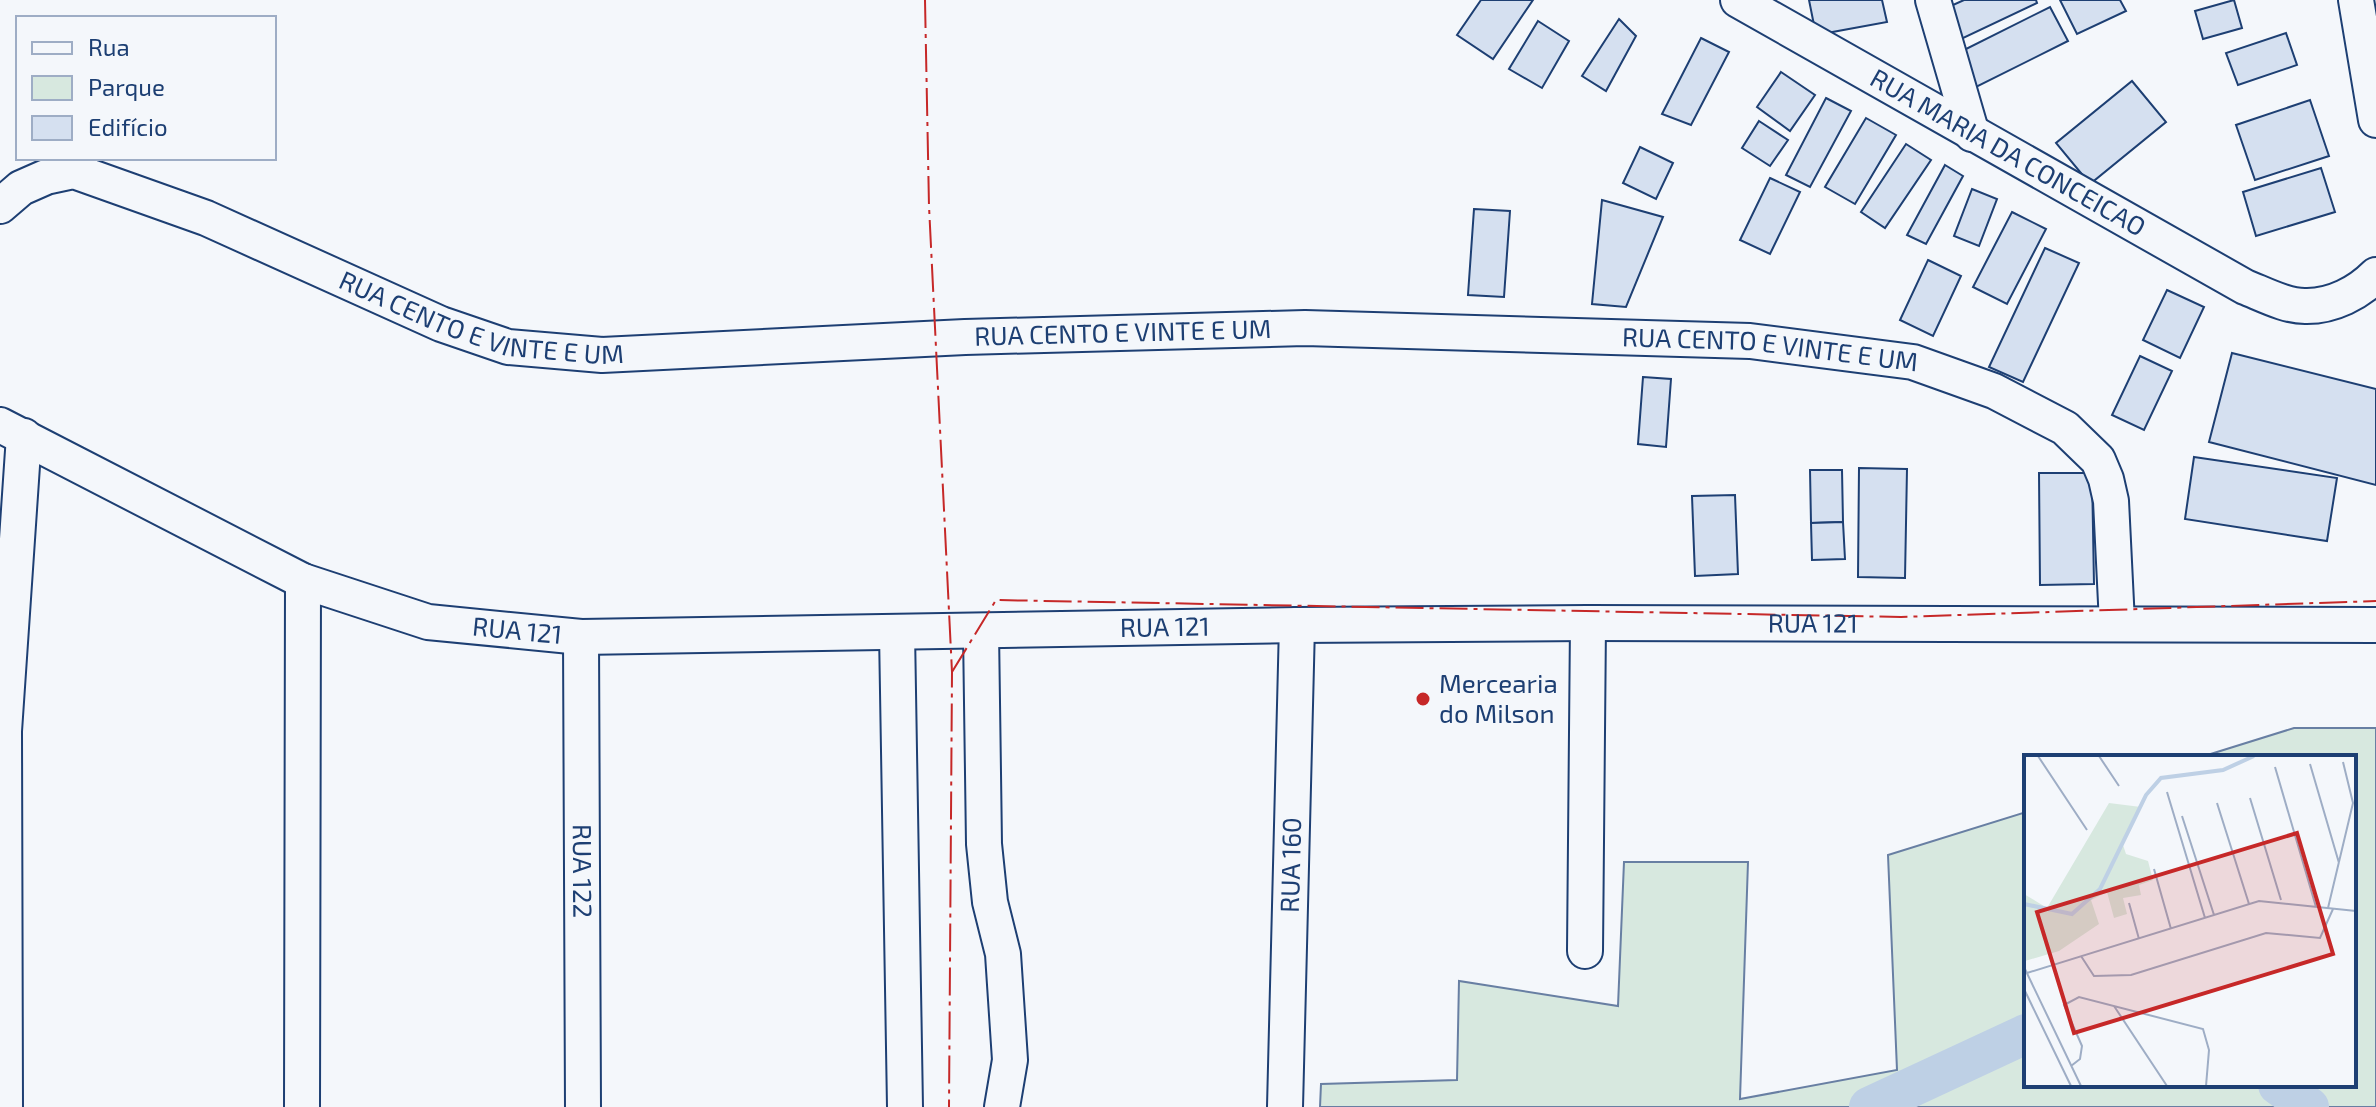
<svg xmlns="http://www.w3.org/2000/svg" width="2376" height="1107" font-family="'Exo 2',sans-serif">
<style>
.green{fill:#d7e8df;stroke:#687fa3;stroke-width:2}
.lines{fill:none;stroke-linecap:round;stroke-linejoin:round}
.canal{stroke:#bed0e5;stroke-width:40}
.building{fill:#d5e0f0;stroke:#1d3f73;stroke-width:2}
.street-casing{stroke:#1d3f73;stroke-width:38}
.street{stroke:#f4f7fb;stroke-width:34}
.power{stroke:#c62828;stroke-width:2;stroke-dasharray:28 6 4 6;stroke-linecap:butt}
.poi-dot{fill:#c62828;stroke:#f4f7fb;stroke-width:3}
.labels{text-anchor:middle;stroke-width:6;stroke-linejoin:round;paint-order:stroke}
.street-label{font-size:26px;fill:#1d3f73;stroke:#f4f7fb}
.poi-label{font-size:26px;fill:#1d3f73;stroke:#f4f7fb;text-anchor:start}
.inset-river{fill:none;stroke:#bed0e5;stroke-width:4}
.inset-road{fill:none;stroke:#9eadc5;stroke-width:2}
.view{fill:#c62828;fill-opacity:0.15;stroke:#c62828;stroke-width:4}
.inset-edge{fill:none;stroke:#1d3f73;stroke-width:4}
</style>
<rect width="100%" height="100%" fill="#f4f7fb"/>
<polygon class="green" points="2294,728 2376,728 2376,1107 1320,1107 1321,1084 1457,1080 1459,981 1618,1006 1624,862 1748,862 1740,1099 1897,1070 1888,855 2026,812 2026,1085 2354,1085 2354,757 2201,757"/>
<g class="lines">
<g class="canal">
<polyline points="2278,1085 2309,1107"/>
<polyline points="1869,1107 2026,1034"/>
</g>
</g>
<g class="building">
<polygon points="1481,0 1533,0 1493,59 1457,35"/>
<polygon points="1809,0 1882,0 1887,22 1816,35"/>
<polygon points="1964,0 2036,0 2037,3 1959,40 1944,9"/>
<polygon points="2060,0 2120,0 2126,11 2077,34"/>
<polygon points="2234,0 2242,28 2203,39 2195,11"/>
<polygon points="2050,7 2068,41 1972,89 1954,55"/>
<polygon points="1619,19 1636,36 1606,91 1582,76"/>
<polygon points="1538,21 1569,41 1542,88 1509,69"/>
<polygon points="2286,33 2297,65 2238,85 2226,53"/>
<polygon points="1701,38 1729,52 1691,125 1662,114"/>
<polygon points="1781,72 1815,95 1790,131 1757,107"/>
<polygon points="2132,81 2166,122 2090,184 2056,143"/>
<polygon points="1826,98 1851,111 1810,187 1786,175"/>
<polygon points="2310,100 2329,156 2255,180 2236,125"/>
<polygon points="1866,118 1896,135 1855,204 1825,187"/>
<polygon points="1759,121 1788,140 1770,166 1742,148"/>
<polygon points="1906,144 1931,160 1885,228 1861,212"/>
<polygon points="1640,147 1673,163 1656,199 1623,183"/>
<polygon points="1945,165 1963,176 1926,244 1907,235"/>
<polygon points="2321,168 2335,212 2256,236 2243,192"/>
<polygon points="1770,178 1800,192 1770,254 1740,240"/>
<polygon points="1972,189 1997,199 1979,246 1954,236"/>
<polygon points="1602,200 1663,217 1626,307 1592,304"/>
<polygon points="1474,209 1510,211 1504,297 1468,295"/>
<polygon points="2012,212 2046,229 2007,304 1973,287"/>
<polygon points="2045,248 2079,263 2023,382 1989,367"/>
<polygon points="1928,260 1961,276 1933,336 1900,320"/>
<polygon points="2167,290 2204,307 2180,358 2143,340"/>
<polygon points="2232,353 2376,389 2376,485 2209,442"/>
<polygon points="2140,356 2172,371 2144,430 2112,415"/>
<polygon points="1643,377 1671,379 1666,447 1638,444"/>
<polygon points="2194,457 2337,478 2327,541 2185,519"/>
<polygon points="1859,468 1907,469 1905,578 1858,577"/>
<polygon points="1810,470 1842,470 1843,522 1811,523"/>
<polygon points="2039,473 2092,473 2094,584 2040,585"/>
<polygon points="1735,495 1738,574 1695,576 1692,496"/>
<polygon points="1843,522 1845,559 1812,560 1811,523"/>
</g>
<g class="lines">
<defs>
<g id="street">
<path id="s1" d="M 1738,0 L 2245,287 C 2263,294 2287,307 2307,306 C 2333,306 2358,293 2376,275"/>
<polyline points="1933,0 1972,134"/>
<polyline points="2356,0 2376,120"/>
<path id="s2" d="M 0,206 L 21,188 L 46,177 L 74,171 L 206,218 L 441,324 L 508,347 L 602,355 L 965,337 L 1305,328 L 1750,341 L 1913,362 L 1994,391 L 2065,428 L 2098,460 L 2106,479 L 2111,501 L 2117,623"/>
<path id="s3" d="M 0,425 L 303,581 L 428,622 L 581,637 L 1297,625 L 1588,623 L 2376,625"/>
<polyline points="981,631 984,844 990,902 1003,954 1010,1060 1002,1107"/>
<polyline points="897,632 905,1107"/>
<path id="s4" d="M 581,637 L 583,1107"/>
<polyline points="1585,951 1588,623"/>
<polyline points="5,1107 4,731 24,436"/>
<polyline points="302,1107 303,581"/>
<path id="s5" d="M 1285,1107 L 1297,625"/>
</g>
</defs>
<use href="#street" class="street-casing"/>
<use href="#street" class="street"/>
<g class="power">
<polyline points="925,0 929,206 952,672 949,1107"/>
<polyline points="952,672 996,600 1901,617 2376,601"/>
</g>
</g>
<circle class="poi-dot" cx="1423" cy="699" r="8"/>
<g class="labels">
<g class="street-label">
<text dy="9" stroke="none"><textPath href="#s1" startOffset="310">RUA MARIA DA CONCEICAO</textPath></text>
<text dy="9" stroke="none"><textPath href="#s2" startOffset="520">RUA CENTO E VINTE E UM</textPath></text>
<text dy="9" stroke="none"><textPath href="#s2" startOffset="1168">RUA CENTO E VINTE E UM</textPath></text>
<text dy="9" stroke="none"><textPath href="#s2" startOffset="1816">RUA CENTO E VINTE E UM</textPath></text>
<text dy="9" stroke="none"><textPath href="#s3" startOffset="1858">RUA 121</textPath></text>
<text dy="9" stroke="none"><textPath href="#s3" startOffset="1210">RUA 121</textPath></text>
<text dy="9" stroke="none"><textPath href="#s3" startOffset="562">RUA 121</textPath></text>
<text dy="9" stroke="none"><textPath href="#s5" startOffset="242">RUA 160</textPath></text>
<text dy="9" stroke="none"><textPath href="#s4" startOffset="234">RUA 122</textPath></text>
</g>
<g class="poi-label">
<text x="1439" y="693">Mercearia<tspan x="1439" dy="30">do Milson</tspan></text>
</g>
</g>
<g transform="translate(2024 755)">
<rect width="332" height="332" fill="#f4f7fb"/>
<path d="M 85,48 L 117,52 L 98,87 L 102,99 L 124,106 L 129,125 L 115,130 L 117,140 L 99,143 L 103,159 L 90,163 L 83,137 L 67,145 L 75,169 L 35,196 L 1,206 L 0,139 L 23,153 Z" fill="#d7e8df"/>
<path class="inset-river" d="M 0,149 L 48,159 L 76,134 L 122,40 L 137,23 L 199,15 L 230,1"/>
<path class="inset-road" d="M 14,1 L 63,75M 75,1 L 95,31M 286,9 L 315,108M 251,12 L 292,152M 143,37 L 181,163M 226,43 L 257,145M 193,48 L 225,149M 158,61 L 190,160M 130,114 L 147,174M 105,148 L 115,184M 304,153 L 329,48 L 319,7M 57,201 L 70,221 L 107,220 L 242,178 L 296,183 L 309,154M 0,212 L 57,331M 3,218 L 235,146 L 332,156M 0,234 L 47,331M 90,251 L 143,331M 47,311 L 56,304 L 58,291 L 40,250 L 55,242 L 179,274 L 185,295 L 182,331"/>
<path class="view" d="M 273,78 L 309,199 L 50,278 L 13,157 Z"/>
<rect width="332" height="332" class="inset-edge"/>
</g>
<rect x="16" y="16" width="260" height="144" fill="#f4f7fb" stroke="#9eadc5" stroke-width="2"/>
<rect x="32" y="42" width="40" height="12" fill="#f4f7fb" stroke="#9eadc5" stroke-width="2"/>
<text x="88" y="56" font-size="24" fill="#1d3f73">Rua</text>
<rect x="32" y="76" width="40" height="24" fill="#d7e8df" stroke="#9eadc5" stroke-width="2"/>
<text x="88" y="96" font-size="24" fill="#1d3f73">Parque</text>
<rect x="32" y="116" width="40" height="24" fill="#d5e0f0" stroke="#9eadc5" stroke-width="2"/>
<text x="88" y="136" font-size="24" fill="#1d3f73">Edifício</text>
</svg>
